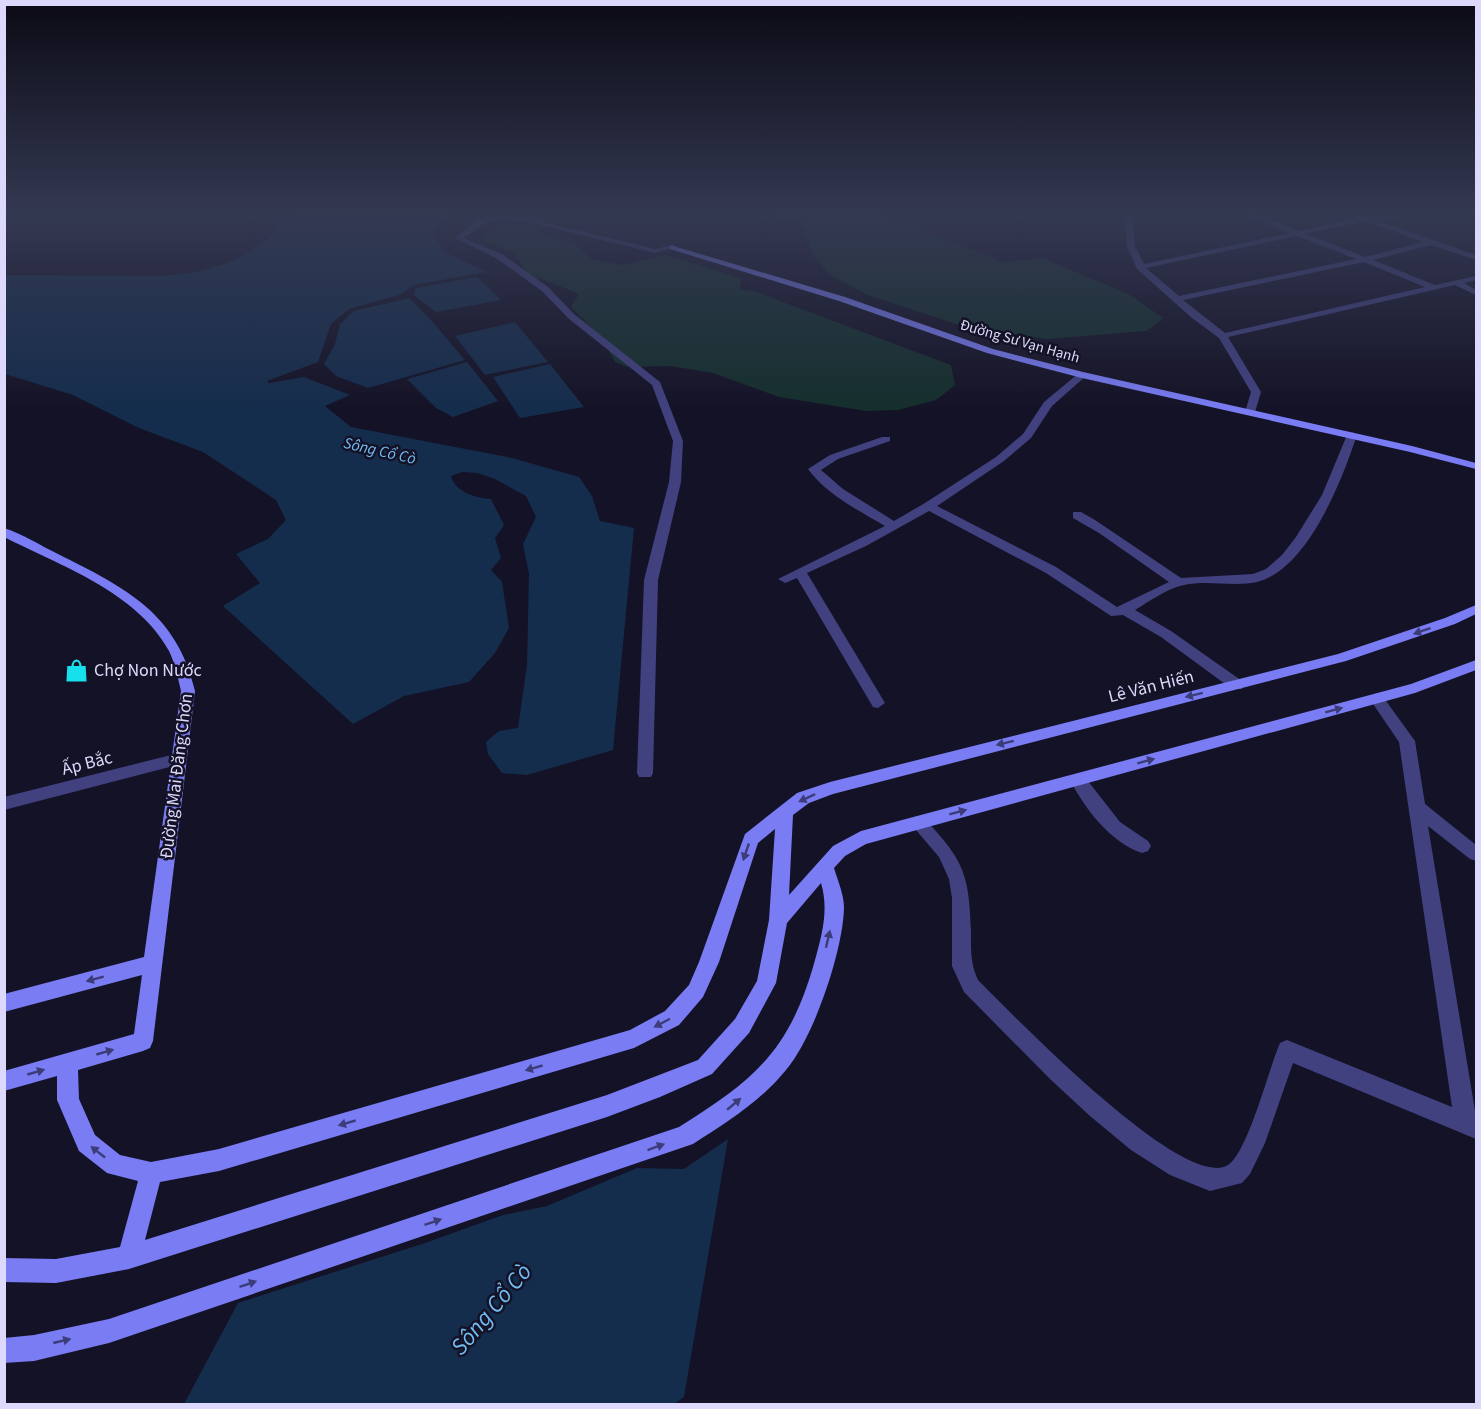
<svg xmlns="http://www.w3.org/2000/svg" width="1481" height="1409" font-family="'Source Sans 3',sans-serif">
<style>
.green{fill:#152f2d}
.water{fill:#152d4c}
.lines{fill:none;stroke-linecap:round;stroke-linejoin:round}
.street{fill:#414180;fill-rule:evenodd}
.secondary{fill:#797cf3;fill-rule:evenodd}
.oneway{fill:#3c3c78}
.labels{text-anchor:middle;stroke-width:5;stroke-linejoin:round;paint-order:stroke}
.far-street-label{font-size:15px;fill:#dcd9fc;stroke:#141226}
.far-water-label{font-size:16px;font-style:italic;fill:#71bdf3;stroke:#141226}
.poi-label{font-size:18px;fill:#dcd9fc;stroke:#141226;text-anchor:start}
.street-label{font-size:18px;fill:#dcd9fc;stroke:#141226}
.near-water-label{font-size:24px;font-style:italic;fill:#71bdf3;stroke:#141226}
</style>
<rect width="100%" height="100%" fill="#141226"/>
<g class="green">
<polygon points="776,213 882,213 1003,262 1043,258 1130,295 1163,318 1147,331 1047,339 968,328 868,295 830,275 813,256 802,224 775,215"/>
<polygon points="499,226 538,226 540,233 574,244 593,260 623,265 666,255 741,278 740,289 756,292 951,365 955,385 936,400 898,410 866,411 779,397 713,373 670,366 627,367 615,362 602,338 571,307 579,294 542,279 530,277 513,252 485,242 482,236"/>
</g>
<g class="water">
<path d="M 289,213 L 449,213 L 433,233 L 443,251 L 487,272 L 414,285 L 399,295 L 349,309 L 331,324 L 318,362 L 267,381 L 269,383 L 304,377 L 350,395 L 325,406 L 351,427 L 512,458 L 579,477 L 592,496 L 600,521 L 634,528 L 613,750 L 527,775 L 502,773 L 488,754 L 486,742 L 499,731 L 518,728 L 527,665 L 529,574 L 523,544 L 536,517 L 526,496 L 495,479 L 477,473 L 462,472 L 451,476 C 455,492 476,498 491,499 L 504,525 L 495,538 L 501,558 L 491,570 L 502,582 L 509,628 L 495,653 L 469,682 L 404,696 L 353,724 L 223,606 L 260,583 L 236,554 L 268,539 L 286,520 L 276,500 L 203,452 L 139,428 L 73,395 L 5,374 L 5,275 L 159,276 L 192,273 L 231,262 L 263,243 L 289,216 Z"/>
<polygon points="477,277 501,300 436,312 414,295 416,288"/>
<polygon points="409,298 431,320 465,360 368,388 336,376 324,364 335,344 340,324 354,311"/>
<polygon points="515,322 548,362 485,375 455,336"/>
<polygon points="467,362 498,401 453,417 436,408 407,379"/>
<polygon points="550,364 584,407 520,418 493,377"/>
<polygon points="728,1139 684,1397 674,1404 184,1404 238,1303 425,1243 503,1215 547,1206 637,1168 684,1169"/>
</g>
<g class="lines">
<g class="street">
<polygon points="17,213 28,213 24,215"/>
<path d="M 1124,213 L 1132,213 L 1135,246 L 1144,264 L 1290,233 L 1243,213 L 1253,213 L 1299,231 L 1358,218 L 1354,216 L 1358,214 L 1370,218 L 1416,213 L 1379,221 L 1476,255 L 1476,260 L 1431,245 L 1373,260 L 1435,285 L 1476,276 L 1476,280 L 1464,283 L 1476,290 L 1476,295 L 1455,285 L 1228,337 L 1261,392 L 1255,412 L 1250,415 L 1245,412 L 1251,392 L 1219,338 L 1192,318 L 1137,269 L 1127,246 ZM 1365,221 L 1423,242 L 1365,257 L 1306,234 ZM 1297,236 L 1356,259 L 1179,296 L 1146,268 ZM 1364,262 L 1425,287 L 1225,333 L 1183,300 Z"/>
<polygon points="498,215 528,218 655,249 673,245 677,247 655,253 528,222 498,219 483,224 464,238 502,254 548,287 574,314 660,382 683,441 681,482 658,580 653,773 651,777 639,777 637,773 644,580 669,482 673,441 652,385 568,318 542,291 496,258 455,238 477,220"/>
<path d="M 1079,373 L 1087,375 L 1052,406 L 1031,438 L 1004,461 L 937,506 L 1056,567 L 1117,607 L 1169,582 L 1099,533 L 1073,518 L 1073,512 L 1081,512 L 1095,520 L 1181,578 L 1253,574 L 1266,569 L 1282,555 L 1296,537 L 1322,495 L 1347,435 L 1352,432 L 1357,435 C 1342,480 1308,569 1257,582 C 1233,587 1208,580 1184,585 C 1166,589 1150,601 1135,610 L 1171,631 L 1242,681 L 1244,685 L 1242,689 L 1232,689 L 1161,637 L 1123,615 L 1111,616 L 1046,573 L 929,511 L 866,546 L 807,573 L 885,703 L 878,708 L 873,707 L 797,578 L 785,583 L 778,579 L 885,526 C 858,510 827,495 808,469 L 830,455 L 882,437 L 890,437 L 890,441 L 838,459 L 821,470 L 843,489 L 894,521 L 925,503 L 996,457 L 1023,434 L 1044,402 Z"/>
<path d="M 1376,693 L 1381,694 L 1415,741 L 1425,804 L 1476,845 L 1476,861 L 1470,859 L 1428,826 L 1476,1117 L 1476,1139 L 1293,1063 L 1265,1143 L 1250,1174 L 1242,1183 L 1210,1191 L 1170,1175 L 1131,1150 L 1090,1116 L 1050,1079 L 964,992 L 952,966 L 952,898 L 949,879 L 939,857 L 910,823 L 912,818 L 918,816 L 924,818 C 963,860 969,872 971,930 C 971,948 970,963 978,980 C 1011,1013 1184,1193 1228,1165 C 1248,1152 1269,1068 1280,1043 L 1287,1040 L 1452,1107 L 1399,742 L 1369,698 Z"/>
<polygon points="179,753 185,755 187,759 185,763 4,810 4,797"/>
<path d="M 1078,774 L 1084,776 L 1120,822 L 1148,841 L 1151,846 L 1148,851 L 1142,853 C 1110,842 1085,809 1070,780 L 1072,776 Z"/>
</g>
<g class="secondary">
<polygon points="670,245 845,297 993,349 1083,372 1412,446 1476,463 1476,469 1410,452 1082,378 987,353 839,301 670,249"/>
<path d="M 4,528 C 23,534 41,546 58,554 C 126,588 177,613 195,691 L 153,1041 L 150,1048 L 143,1051 L 78,1070 L 79,1099 L 95,1135 L 120,1155 L 151,1162 L 219,1149 L 630,1030 L 665,1011 L 689,985 L 699,962 L 745,834 L 797,793 L 830,782 L 1338,654 L 1445,618 L 1476,605 L 1476,614 L 1455,624 L 1346,661 L 833,794 L 809,803 L 793,815 L 789,895 L 833,846 L 861,831 L 1411,684 L 1476,660 L 1476,670 L 1415,693 L 866,844 L 845,856 L 834,868 C 838,881 844,895 844,908 C 843,951 814,1037 786,1070 C 761,1101 726,1123 693,1144 L 109,1343 L 34,1361 L 4,1363 L 4,1338 L 34,1335 L 109,1319 L 679,1127 C 756,1079 790,1050 815,960 C 822,934 829,910 821,883 L 787,923 L 776,983 L 749,1033 L 712,1074 L 660,1097 L 607,1117 L 129,1269 L 56,1283 L 4,1282 L 4,1258 L 56,1259 L 120,1247 L 138,1181 L 107,1173 L 79,1151 L 57,1100 L 57,1076 L 4,1091 L 4,1071 L 134,1034 L 142,975 L 4,1012 L 4,994 L 144,957 L 181,691 C 178,678 175,663 169,651 C 137,592 61,566 4,537 ZM 775,829 L 769,920 L 757,981 L 735,1019 L 698,1060 L 607,1095 L 145,1240 L 160,1182 L 219,1171 L 634,1048 L 679,1025 L 703,997 L 719,962 L 758,843 Z"/>
</g>
</g>
<defs><path id="oneway-solid" d="M-6-.8H1V-3.2L6.5 0L1 3.2V.8H-6Z" transform="scale(1.5)"/></defs>
<g class="oneway">
<use href="#oneway-solid" transform="translate(1422 631) rotate(161)"/>
<use href="#oneway-solid" transform="translate(1194 695) rotate(166)"/>
<use href="#oneway-solid" transform="translate(1334 710) rotate(-15)"/>
<use href="#oneway-solid" transform="translate(1005 743) rotate(166)"/>
<use href="#oneway-solid" transform="translate(1146 761) rotate(-15)"/>
<use href="#oneway-solid" transform="translate(807 798) rotate(155)"/>
<use href="#oneway-solid" transform="translate(958 812) rotate(-15)"/>
<use href="#oneway-solid" transform="translate(746 852) rotate(109)"/>
<use href="#oneway-solid" transform="translate(828 939) rotate(-77)"/>
<use href="#oneway-solid" transform="translate(95 979) rotate(165)"/>
<use href="#oneway-solid" transform="translate(662 1023) rotate(152)"/>
<use href="#oneway-solid" transform="translate(105 1052) rotate(-16)"/>
<use href="#oneway-solid" transform="translate(534 1068) rotate(164)"/>
<use href="#oneway-solid" transform="translate(36 1072) rotate(-16)"/>
<use href="#oneway-solid" transform="translate(734 1104) rotate(-40)"/>
<use href="#oneway-solid" transform="translate(347 1123) rotate(164)"/>
<use href="#oneway-solid" transform="translate(656 1147) rotate(-20)"/>
<use href="#oneway-solid" transform="translate(98 1152) rotate(-142)"/>
<use href="#oneway-solid" transform="translate(433 1222) rotate(-19)"/>
<use href="#oneway-solid" transform="translate(248 1284) rotate(-19)"/>
<use href="#oneway-solid" transform="translate(62 1341) rotate(-13)"/>
</g>
<linearGradient id="sky" x2="0" y2="1"><stop stop-color="#0b0a15"/><stop offset="0.52" stop-color="#343952"/><stop offset="1" stop-color="#343952" stop-opacity="0"/></linearGradient>
<rect width="1481" height="410" fill="url(#sky)"/>
<defs>
<symbol id="shop-bare" viewBox="-9 -9 18 18"><path d="M-5-2.5h2.3a2.7 3.5 0 0 1 5.4 0H5L5.5 6h-11ZM-1.5-2.5h3a1.5 2.3 0 0 0-3 0Z" fill="#16e0eb" stroke="#141226" stroke-width="2.5" paint-order="stroke"/></symbol>
</defs>
<g fill-rule="evenodd">
<use href="#shop-bare" x="60" y="654" width="33" height="33"/>
</g>
<g class="labels">
<g class="far-street-label">
<text transform="translate(1020 341) rotate(16)" y="5">Đường Sư Vạn Hạnh</text>
</g>
<g class="far-water-label">
<text transform="translate(380 450) rotate(13)" y="6">Sông Cổ Cò</text>
</g>
<g class="poi-label">
<text x="94" y="676">Chợ Non Nước</text>
</g>
<g class="street-label">
<text transform="translate(1151 686) rotate(-14)" y="6">Lê Văn Hiến</text>
<text transform="translate(87 763) rotate(-14)" y="6">Ấp Bắc</text>
<text transform="translate(176 776) rotate(-83)" y="6">Đường Mai Đăng Chơn</text>
</g>
<g class="near-water-label">
<text transform="translate(491 1309) rotate(-50)" y="8">Sông Cổ Cò</text>
</g>
</g>
<rect width="1481" height="1409" fill="none" stroke="#dcd9fc" stroke-width="12"/>
</svg>
